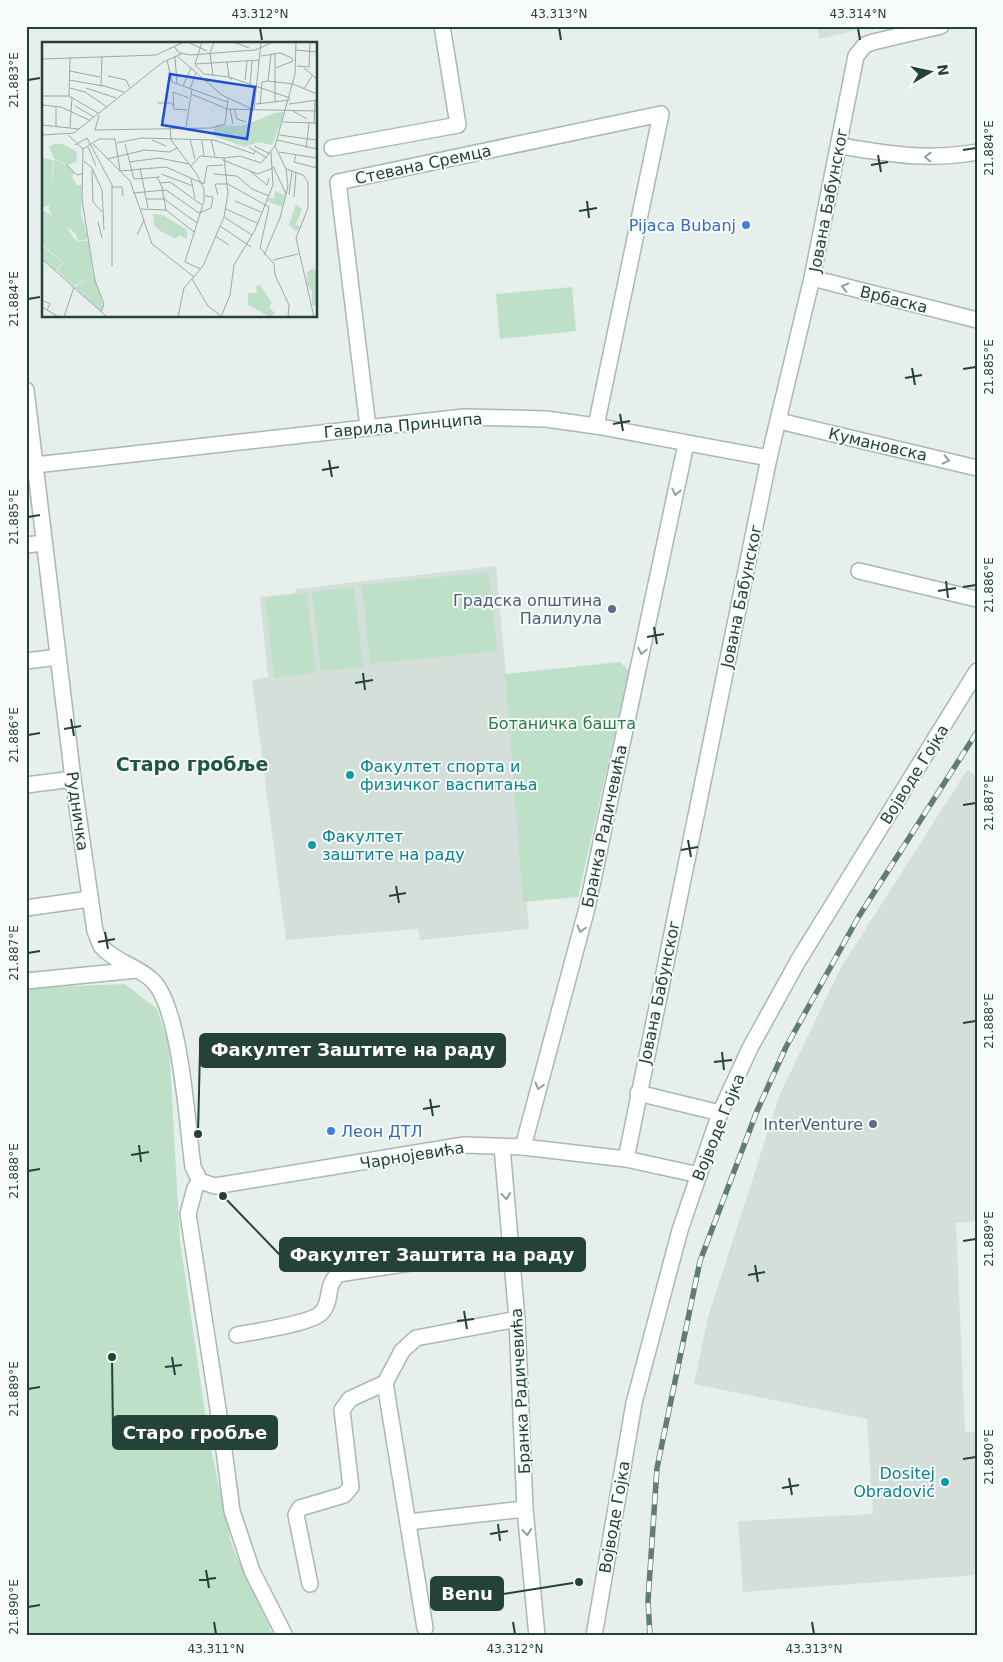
<svg xmlns="http://www.w3.org/2000/svg" width="1003" height="1662" font-family="'DejaVu Sans',sans-serif">
<style>
.built{fill:#d4dfda}
.green{fill:#bfe0c8}
.lines{fill:none;stroke-linecap:round;stroke-linejoin:round}
.minor-casing{stroke:#a8b8b2;stroke-width:18}
.minor{stroke:#fff;stroke-width:15}
.rail-casing{stroke:#5f7d75;stroke-width:5.5}
.rail{stroke:#f7fbf9;stroke-width:4;stroke-dasharray:11;stroke-linecap:butt}
.oneway{stroke:#92a09c}
.ticks{fill:none;stroke:#24423a;stroke-width:2}
.shop-dot{fill:#3f7fe0;stroke:#f7fbf9;stroke-width:2}
.service-dot{fill:#5c6f8a;stroke:#f7fbf9;stroke-width:2}
.culture-dot{fill:#0f9aa8;stroke:#f7fbf9;stroke-width:2}
.labels{text-anchor:middle;stroke-width:4;stroke-linejoin:round;paint-order:stroke}
.street-label{font-size:16px;fill:#24423a;stroke:#f7fbf9}
.shop-label{font-size:16px;fill:#366cbe;stroke:#f7fbf9;text-anchor:end}
.service-label{font-size:16px;fill:#4e5e75;stroke:#f7fbf9;text-anchor:end}
.park-label{font-size:16px;fill:#2d7a4b;stroke:#f7fbf9}
.culture-label{font-size:16px;fill:#0d838f;stroke:#f7fbf9;text-anchor:start}
.quarter-label{font-size:19px;font-weight:bold;fill:#1f5548;stroke:#f7fbf9}
.inset-road{fill:none;stroke:#98aaa4;stroke-width:1}
.view{fill:#1d4ed8;fill-opacity:0.15;stroke:#1d4ed8;stroke-width:2.5}
.inset-edge{fill:none;stroke:#24423a;stroke-width:2.5}
.leader{fill:none;stroke:#24423a;stroke-width:2}
.callout-dot{fill:#24423a;stroke:#f7fbf9;stroke-width:2}
.callout{fill:#24423a;stroke:#24423a;stroke-width:2}
.callout-label{font-size:18px;text-anchor:middle;font-weight:bold;fill:#fff}
.neatline{fill:none;stroke:#24423a;stroke-width:2}
.ticks-label{font-size:12px;text-anchor:middle;fill:#24423a}
</style>
<rect width="100%" height="100%" fill="#e6efeb"/>
<g class="built">
<polygon points="816,26 872,26 820,39"/>
<polygon points="496,566 529,929 420,940 418,929 286,940 252,680 268,677 260,597 295,593 296,589"/>
<polygon points="967,770 977,776 977,1221 956,1223 965,1432 977,1432 977,1575 743,1592 738,1521 873,1514 867,1419 694,1384 708,1317 780,1094 840,969"/>
</g>
<g class="green">
<polygon points="572,287 576,331 500,339 496,294"/>
<polygon points="489,572 497,651 370,664 362,585"/>
<polygon points="354,587 363,667 321,671 312,592"/>
<polygon points="307,593 316,673 274,678 265,598"/>
<polygon points="620,662 629,671 578,897 523,902 505,674"/>
<polygon points="125,984 157,1009 169,1045 180,1241 209,1440 232,1546 274,1636 26,1636 26,988"/>
</g>
<g class="lines">
<defs>
<g id="minor">
<path d="M 840,146 C 888,154 928,161 977,152"/>
<polyline points="332,148 458,125 442,26"/>
<polyline points="812,278 977,320"/>
<path d="M 26,390 L 73,779 L 95,931 L 101,946 L 106,951 C 121,964 141,968 154,982 C 181,1012 187,1124 193,1167 L 200,1181 L 215,1186 L 464,1145 L 523,1147 L 626,1159 L 699,1175"/>
<polyline points="779,421 977,468"/>
<polyline points="368,427 338,182 661,114 596,426"/>
<polyline points="35,465 464,417 546,419 596,426 769,458"/>
<polyline points="26,545 44,543"/>
<polyline points="859,571 977,599"/>
<polyline points="26,661 58,657"/>
<polyline points="26,785 73,779"/>
<polyline points="26,908 90,899"/>
<polyline points="26,981 137,970"/>
<polyline points="638,1093 720,1113"/>
<polyline points="502,1147 517,1319 525,1509 537,1636"/>
<polyline points="523,1147 587,908 686,444"/>
<polyline points="626,1159 769,458 812,278 856,56 865,45 873,42 941,26"/>
<polyline points="200,1181 195,1188 188,1214 222,1435 232,1511 252,1571 285,1636"/>
<path d="M 237,1335 C 253,1332 314,1323 322,1312 C 333,1299 324,1289 338,1274 L 511,1248"/>
<polyline points="385,1383 425,1628"/>
<polyline points="408,1522 525,1509"/>
<polyline points="310,1584 296,1515 300,1508 344,1495 351,1487 342,1410 350,1399 385,1383 402,1351 416,1338 517,1319"/>
<polyline points="594,1636 634,1403 680,1230 720,1113 750,1048 798,961 977,671"/>
</g>
</defs>
<use href="#minor" class="minor-casing"/>
<use href="#minor" class="minor"/>
<defs>
<polyline id="rail" points="650,1636 648,1601 657,1468 700,1261 757,1111 786,1047 859,916 977,732"/>
</defs>
<use href="#rail" class="rail-casing"/>
<use href="#rail" class="rail"/>
</g>
<defs><path id="oneway-chevron" d="M-2-3.5L2.5 0L-2 3.5" fill="none" stroke-width="1.6" stroke-linecap="round" stroke-linejoin="round" transform="scale(1.25)"/></defs>
<g class="oneway">
<use href="#oneway-chevron" transform="translate(928 157) rotate(-179)"/>
<use href="#oneway-chevron" transform="translate(845 287) rotate(-166)"/>
<use href="#oneway-chevron" transform="translate(946 460) rotate(13)"/>
<use href="#oneway-chevron" transform="translate(676 492) rotate(102)"/>
<use href="#oneway-chevron" transform="translate(642 651) rotate(102)"/>
<use href="#oneway-chevron" transform="translate(581 929) rotate(105)"/>
<use href="#oneway-chevron" transform="translate(539 1086) rotate(105)"/>
<use href="#oneway-chevron" transform="translate(506 1196) rotate(85)"/>
<use href="#oneway-chevron" transform="translate(527 1532) rotate(85)"/>
</g>
<path class="ticks" d="M 260,28 L 262,40M 559,28 L 561,40M 858,28 L 860,40M 28,80 L 40,78M 963,150 L 976,148M 878,155 L 881,172M 871,165 L 888,162M 587,201 L 589,218M 579,211 L 597,208M 28,299 L 40,297M 912,368 L 915,385M 963,369 L 976,367M 905,378 L 922,375M 620,414 L 623,431M 613,424 L 630,421M 329,460 L 332,477M 322,470 L 339,467M 28,517 L 40,515M 946,581 L 948,598M 963,587 L 976,585M 938,591 L 956,588M 654,627 L 657,644M 647,637 L 664,634M 363,673 L 365,690M 355,683 L 373,680M 71,719 L 74,736M 64,729 L 81,726M 28,735 L 40,733M 963,805 L 976,803M 688,840 L 691,857M 681,850 L 698,847M 396,886 L 399,903M 389,896 L 406,893M 105,932 L 108,949M 98,942 L 115,939M 28,953 L 40,951M 963,1023 L 976,1021M 722,1052 L 724,1070M 714,1062 L 732,1060M 430,1099 L 433,1116M 423,1109 L 440,1106M 139,1145 L 141,1162M 131,1155 L 149,1152M 28,1171 L 40,1169M 963,1241 L 976,1239M 755,1265 L 758,1282M 748,1275 L 765,1272M 464,1311 L 467,1329M 457,1321 L 474,1319M 172,1357 L 175,1375M 165,1367 L 182,1365M 28,1389 L 40,1387M 963,1459 L 976,1457M 789,1478 L 792,1495M 782,1488 L 799,1485M 498,1524 L 500,1541M 490,1534 L 508,1531M 206,1570 L 209,1588M 199,1580 L 216,1578M 28,1607 L 40,1605M 214,1622 L 216,1634M 513,1622 L 515,1634M 812,1622 L 814,1634"/>
<g class="shop-dot">
<circle cx="746" cy="225" r="5"/>
<circle cx="331" cy="1131" r="5"/>
</g>
<g class="service-dot">
<circle cx="612" cy="609" r="5"/>
<circle cx="873" cy="1124" r="5"/>
</g>
<g class="culture-dot">
<circle cx="350" cy="775" r="5"/>
<circle cx="312" cy="845" r="5"/>
<circle cx="945" cy="1482" r="5"/>
</g>
<g class="labels">
<g class="street-label">
<text transform="translate(423 164) rotate(-12)" y="6">Стевана Сремца</text>
<text transform="translate(828 200) rotate(-79)" y="6">Јована Бабунског</text>
<text transform="translate(894 299) rotate(14)" y="6">Врбаска</text>
<text transform="translate(403 425) rotate(-5)" y="6">Гаврила Принципа</text>
<text transform="translate(878 444) rotate(13)" y="6">Кумановска</text>
<text transform="translate(741 596) rotate(-78)" y="6">Јована Бабунског</text>
<text transform="translate(914 774) rotate(-58)" y="6">Војводе Гојка</text>
<text transform="translate(78 811) rotate(82)" y="6">Рудничка</text>
<text transform="translate(604 826) rotate(-78)" y="6">Бранка Радичевића</text>
<text transform="translate(659 992) rotate(-78)" y="6">Јована Бабунског</text>
<text transform="translate(718 1127) rotate(-68)" y="6">Војводе Гојка</text>
<text transform="translate(412 1155) rotate(-9)" y="6">Чарнојевића</text>
<text transform="translate(520 1391) rotate(-93)" y="6">Бранка Радичевића</text>
<text transform="translate(614 1517) rotate(-80)" y="6">Војводе Гојка</text>
</g>
<g class="shop-label">
<text x="736" y="231">Pijaca Bubanj</text>
<text x="341" y="1137" text-anchor="start">Леон ДТЛ</text>
</g>
<g class="service-label">
<text x="602" y="606">Градска општина<tspan x="602" dy="18">Палилула</tspan></text>
<text x="863" y="1130">InterVenture</text>
</g>
<g class="park-label">
<text x="562" y="729">Ботаничка башта</text>
</g>
<g class="culture-label">
<text x="360" y="772">Факултет спорта и<tspan x="360" dy="18">физичког васпитања</tspan></text>
<text x="322" y="842">Факултет<tspan x="322" dy="18">заштите на раду</tspan></text>
<text x="935" y="1479" text-anchor="end">Dositej<tspan x="935" dy="18">Obradović</tspan></text>
</g>
<g class="quarter-label">
<text x="192" y="771">Старо гробље</text>
</g>
</g>
<g transform="translate(42 42)">
<rect width="275" height="275" fill="#e6efeb"/>
<path d="M 243,70 L 230,103 L 216,100 L 203,105 L 172,94 L 172,85 L 175,83 L 201,84 L 232,71 ZM 12,102 L 21,102 L 35,110 L 34,120 L 27,123 L 12,117 L 7,105 ZM 0,116 L 11,118 L 9,150 L 12,118 L 23,122 L 33,131 L 30,134 L 35,143 L 40,143 L 39,171 L 46,197 L 36,199 L 33,191 L 28,187 L 25,186 L 35,200 L 46,198 L 51,233 L 48,234 L 52,234 L 61,262 L 59,269 L 33,245 L 48,235 L 32,244 L 15,229 L 21,221 L 0,202 L 0,168 L 10,173 L 6,166 L 9,163 L 0,165 ZM 233,149 L 243,153 L 240,165 L 225,159 L 226,156 L 232,157 ZM 254,162 L 260,167 L 254,183 L 258,184 L 257,187 L 253,189 L 247,183 ZM 111,172 L 121,173 L 145,188 L 145,197 L 137,193 L 134,197 L 120,190 L 112,184 ZM 0,203 L 20,221 L 14,229 L 0,216 ZM 271,226 L 275,229 L 275,265 L 270,263 L 270,249 L 265,243 L 265,230 ZM 218,243 L 230,261 L 227,265 L 233,271 L 228,275 L 206,263 L 206,251 L 215,251 L 214,244 Z" fill="#bfe0c8"/>
<path class="inset-road" d="M 192,0 L 207,6M 148,1 L 165,9M 132,4 L 137,11 L 148,13 L 213,8 L 231,0M 254,8 L 275,10M 135,14 L 180,53 L 212,68M 219,14 L 238,11 L 250,16 L 251,19 L 234,26M 60,15 L 59,43 L 82,50M 133,15 L 135,41M 0,17 L 114,13 L 142,0M 125,18 L 130,40 L 185,60M 185,20 L 187,35M 153,22 L 218,18M 153,22 L 160,0M 153,23 L 162,32 L 187,35M 255,24 L 267,25 L 268,0M 262,26 L 275,37M 28,29 L 58,35M 66,34 L 84,38 L 88,46M 171,34 L 168,11 L 172,0M 27,38 L 61,44M 190,38 L 187,35 L 248,56M 203,38 L 205,19M 226,39 L 251,42 L 275,52M 226,39 L 229,12M 141,44 L 149,26M 208,44 L 210,19M 28,46 L 43,50 L 65,65M 44,46 L 74,56M 148,47 L 154,31M 262,47 L 270,34M 149,52 L 183,66M 0,54 L 27,54 L 56,71M 27,54 L 28,15M 233,60 L 233,11M 116,61 L 130,61 L 131,64M 214,62 L 248,58M 218,62 L 220,40 L 226,39M 247,62 L 275,58M 0,63 L 19,65 L 47,78M 33,64 L 52,75M 183,67 L 275,69M 188,67 L 191,82M 192,67 L 195,77 L 204,80M 145,68 L 132,67 L 131,50 L 147,56M 212,68 L 219,0M 251,69 L 265,77M 241,80 L 275,81M 272,81 L 273,58M 0,83 L 37,87M 14,84 L 14,64M 28,85 L 30,56M 128,85 L 129,98 L 154,131 L 162,147 L 162,159 L 143,220 L 159,227M 144,85 L 150,47M 53,88 L 169,86 L 183,82 L 186,57M 53,88 L 57,73M 0,93 L 32,91 L 121,20 L 139,12M 26,93 L 41,107M 237,93 L 274,98M 148,97 L 153,117M 110,98 L 124,104M 169,98 L 173,114M 235,98 L 275,107M 160,99 L 162,114M 75,101 L 99,96 L 172,98 L 212,112 L 213,109M 51,102 L 88,139 L 102,178 L 95,193M 83,102 L 92,137 L 118,135M 33,103 L 45,96 L 70,143 L 70,224M 212,104 L 228,112M 46,105 L 54,124M 207,105 L 225,116M 264,106 L 267,81M 41,107 L 40,158 L 53,239 L 62,262 L 59,270M 41,107 L 57,97 L 73,97 L 78,128M 274,107 L 275,86M 237,110 L 275,116M 254,113 L 252,120 L 275,126M 182,116 L 198,114 L 219,121 L 233,104 L 253,32 L 254,0M 65,117 L 103,108 L 127,110 L 135,106M 181,118 L 216,132 L 231,126M 42,119 L 50,126 L 60,148 L 62,188M 87,120 L 117,116 L 147,122M 24,122 L 35,133 L 40,132M 149,124 L 158,114 L 182,116M 231,124 L 244,152M 98,126 L 106,166M 244,127 L 261,133 L 266,140 L 266,166 L 254,196 L 272,275M 50,128 L 51,160 L 60,170M 77,129 L 124,125 L 162,142 L 165,124 L 181,123M 209,130 L 225,143 L 227,136M 119,132 L 151,144M 172,132 L 195,134 L 210,147 L 227,154M 115,135 L 120,145 L 124,168M 149,137 L 153,156M 118,141 L 128,140 L 160,163M 70,145 L 80,145 L 81,154M 91,151 L 124,148 L 157,171M 176,153 L 173,142 L 186,142 L 227,165 L 218,206 L 232,222 L 233,233 L 247,263 L 246,275M 247,153 L 250,129M 252,155 L 254,130M 104,157 L 122,157 L 155,181M 193,159 L 219,170M 99,167 L 124,168 L 152,190M 184,167 L 215,181M 157,171 L 169,166 L 171,155 L 163,154M 182,175 L 210,193M 102,179 L 110,202 L 152,235M 56,180 L 60,196M 178,184 L 209,205M 173,194 L 187,203M 222,213 L 238,176 L 246,144 L 244,127 L 233,104M 0,217 L 65,275M 231,218 L 256,212M 150,237 L 166,264 L 180,275M 0,258 L 8,262 L 5,268M 0,265 L 15,274M 22,275 L 32,245M 136,275 L 142,246 L 161,224 L 182,175 L 186,151 L 182,116M 179,275 L 188,253 L 192,223 L 213,188 L 231,143 L 229,110"/>
<path class="view" d="M 128,32 L 213,45 L 205,97 L 120,83 Z"/>
<rect width="275" height="275" class="inset-edge"/>
</g>
<path class="leader" d="M198 1134L200 1050M223 1196L280 1255M112 1357L113 1433M579 1582L503 1594"/>
<g class="callout-dot">
<circle cx="198" cy="1134" r="5"/>
<circle cx="223" cy="1196" r="5"/>
<circle cx="112" cy="1357" r="5"/>
<circle cx="579" cy="1582" r="5"/>
</g>
<g class="callout">
<rect x="200" y="1034" width="305" height="33" rx="5"/>
<rect x="280" y="1238" width="305" height="33" rx="5"/>
<rect x="113" y="1416" width="164" height="33" rx="5"/>
<rect x="431" y="1577" width="72" height="33" rx="5"/>
</g>
<g class="callout-label">
<text x="353" y="1056">Факултет Заштите на раду</text>
<text x="432" y="1261">Факултет Заштита на раду</text>
<text x="195" y="1439">Старо гробље</text>
<text x="467" y="1600">Benu</text>
</g>
<rect width="1003" height="1662" fill="none" stroke="#f7fbf9" stroke-width="55"/>
<g transform="translate(930 72) rotate(81)" stroke="#f7fbf9" stroke-width="4" paint-order="stroke">
<path d="M0-4L9 19L0 12L-9 19Z" fill="#24423a"/>
<text y="-8" font-size="14" font-weight="bold" text-anchor="middle" fill="#24423a">N</text>
</g>
<rect x="28" y="28" width="948" height="1606" class="neatline"/>
<g class="ticks-label">
<text x="260" y="18">43.312°N</text>
<text x="559" y="18">43.313°N</text>
<text x="858" y="18">43.314°N</text>
<text transform="translate(14 80) rotate(-90)" y="4">21.883°E</text>
<text transform="translate(989 148) rotate(-90)" y="4">21.884°E</text>
<text transform="translate(14 299) rotate(-90)" y="4">21.884°E</text>
<text transform="translate(989 367) rotate(-90)" y="4">21.885°E</text>
<text transform="translate(14 517) rotate(-90)" y="4">21.885°E</text>
<text transform="translate(989 585) rotate(-90)" y="4">21.886°E</text>
<text transform="translate(14 735) rotate(-90)" y="4">21.886°E</text>
<text transform="translate(989 803) rotate(-90)" y="4">21.887°E</text>
<text transform="translate(14 953) rotate(-90)" y="4">21.887°E</text>
<text transform="translate(989 1021) rotate(-90)" y="4">21.888°E</text>
<text transform="translate(14 1171) rotate(-90)" y="4">21.888°E</text>
<text transform="translate(989 1239) rotate(-90)" y="4">21.889°E</text>
<text transform="translate(14 1389) rotate(-90)" y="4">21.889°E</text>
<text transform="translate(989 1457) rotate(-90)" y="4">21.890°E</text>
<text transform="translate(14 1607) rotate(-90)" y="4">21.890°E</text>
<text x="216" y="1653">43.311°N</text>
<text x="515" y="1653">43.312°N</text>
<text x="814" y="1653">43.313°N</text>
</g>
</svg>
